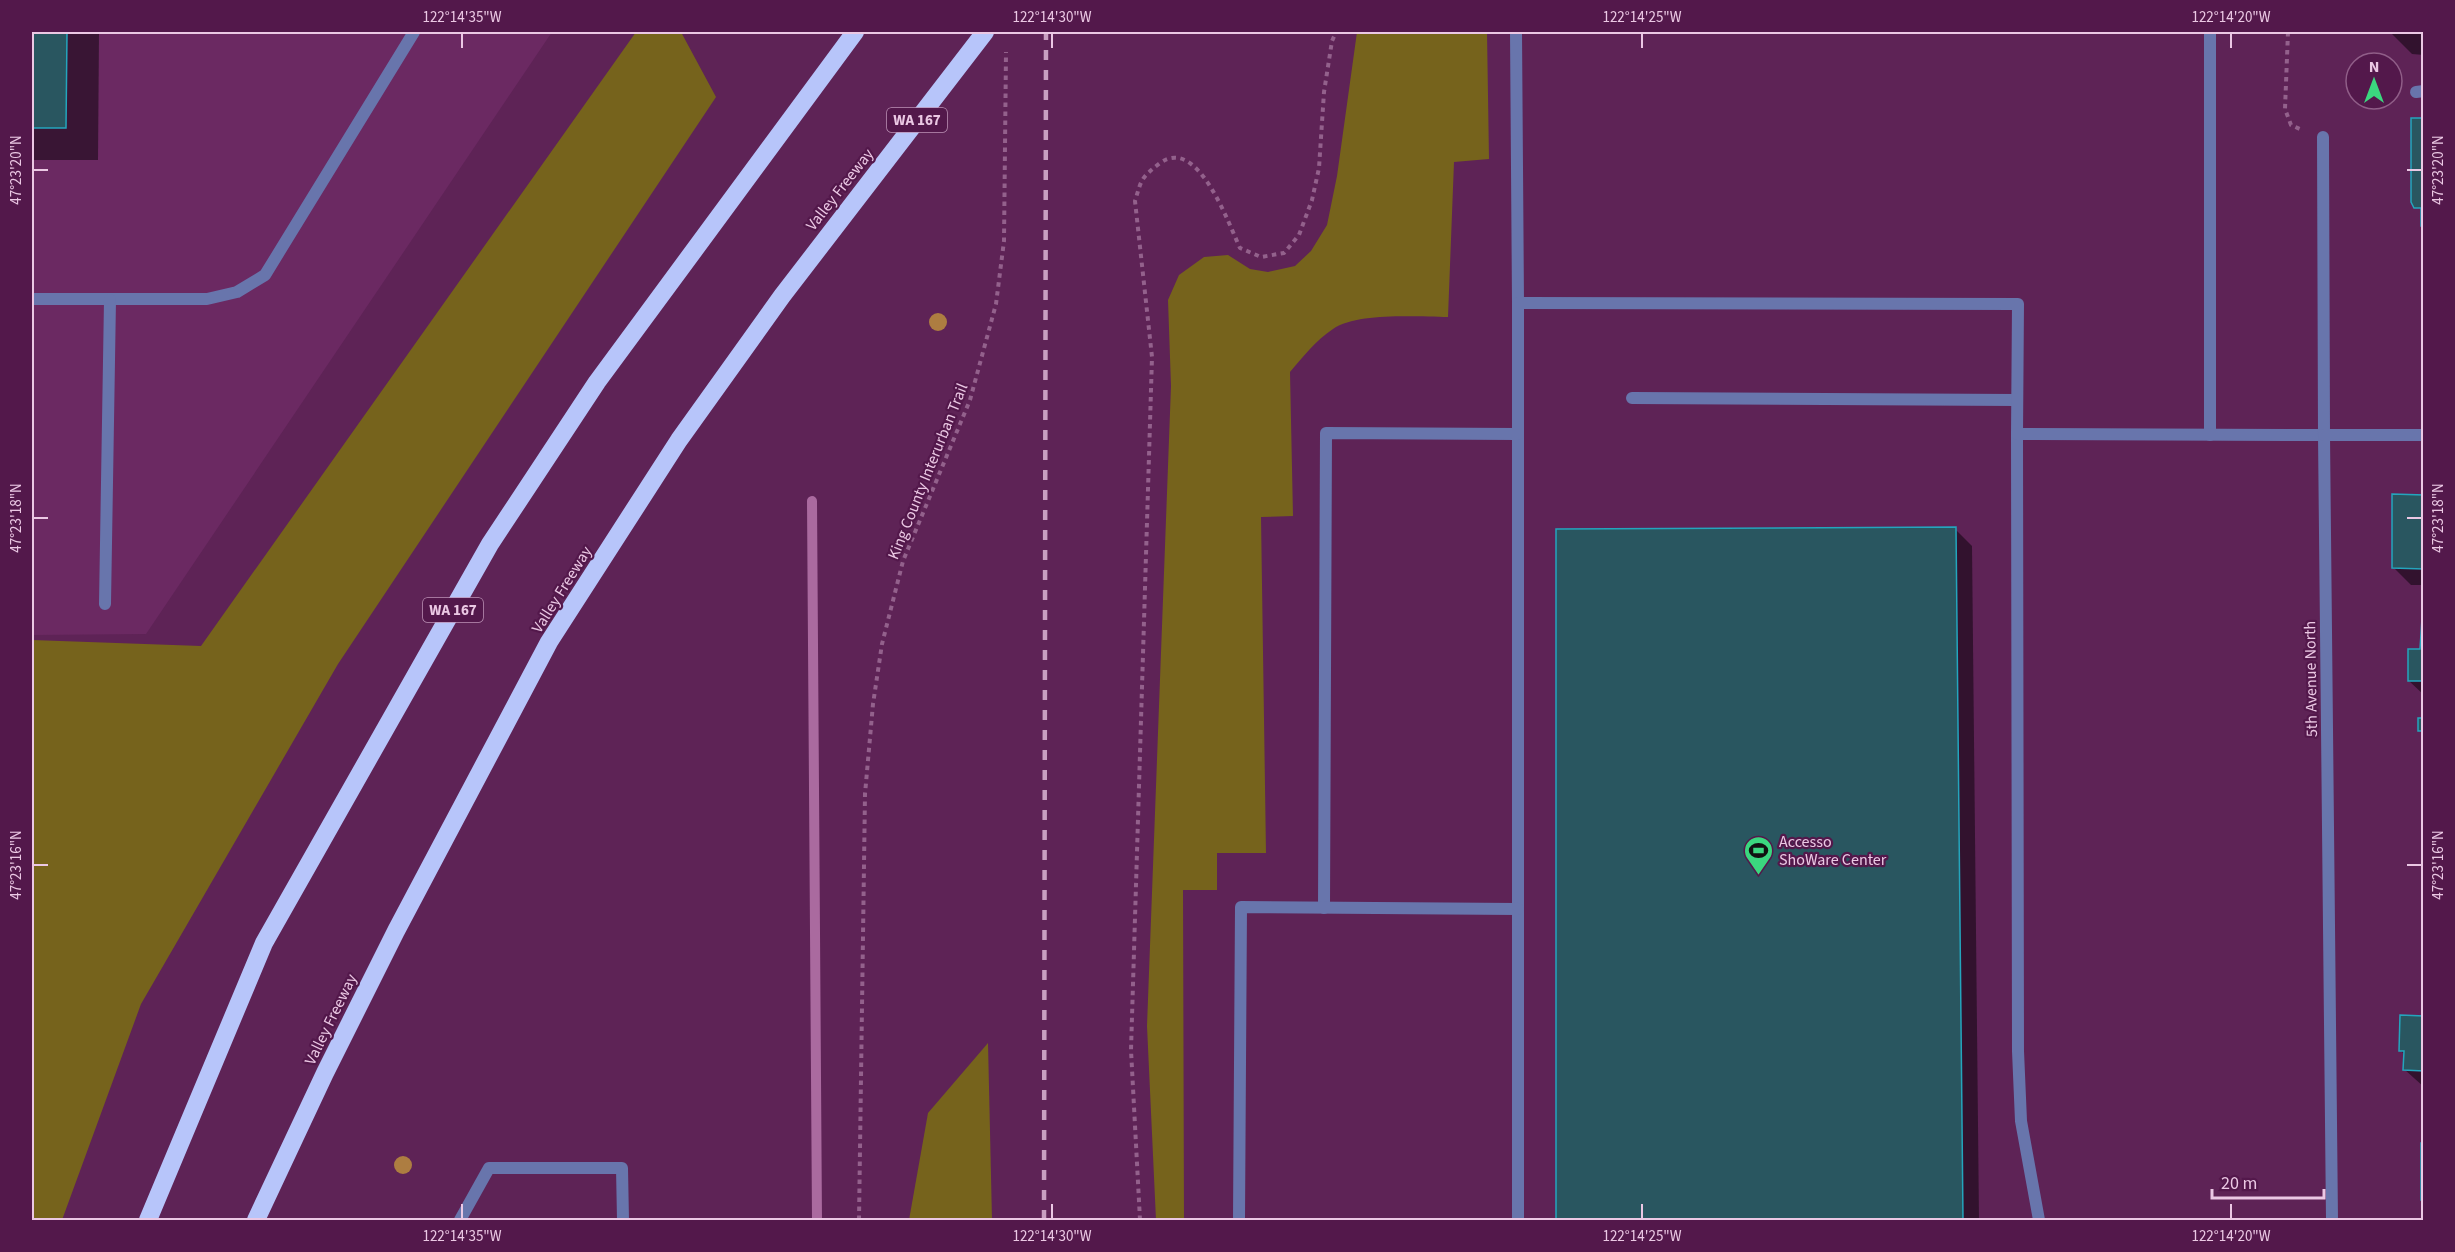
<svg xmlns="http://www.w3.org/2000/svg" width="2455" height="1252" font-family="'Source Sans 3',sans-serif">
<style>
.built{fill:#6b2962}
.green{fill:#76631c}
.shadow{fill:#0007}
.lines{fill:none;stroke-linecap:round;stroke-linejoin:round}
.stream{stroke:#aa6a9f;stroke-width:10}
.building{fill:#295660;stroke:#24a5bd;stroke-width:1.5}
.path{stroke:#93618c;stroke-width:4;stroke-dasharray:4.5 4.5;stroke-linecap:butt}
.lane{stroke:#6875ac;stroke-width:12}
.street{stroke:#6875ac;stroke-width:12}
.highway{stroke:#b7c5fa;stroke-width:18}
.rail{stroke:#c89fc1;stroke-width:4.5;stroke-dasharray:10 10;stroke-linecap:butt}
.tree{fill:#ad7d41}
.ticks{fill:none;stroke:#ebc8e4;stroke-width:2}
.labels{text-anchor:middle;stroke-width:4.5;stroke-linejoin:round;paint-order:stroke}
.shield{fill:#53184b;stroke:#bd93b6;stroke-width:1.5}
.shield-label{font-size:15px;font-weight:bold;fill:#ebc8e4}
.street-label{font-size:16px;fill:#ebc8e4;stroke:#53184b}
.poi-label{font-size:16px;fill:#ebc8e4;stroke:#53184b;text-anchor:start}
.neatline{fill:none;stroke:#ebc8e4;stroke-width:2}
.ticks-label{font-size:15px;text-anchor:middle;fill:#ebc8e4}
</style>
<rect width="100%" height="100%" fill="#5e2356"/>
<polygon class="built" points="32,32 552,32 146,634 32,635"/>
<g class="green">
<polygon points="636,32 681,32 716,97 338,664 141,1004 62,1220 32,1220 32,640 201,646"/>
<path d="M 1357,32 L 1487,32 L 1489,159 L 1454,162 L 1448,317 C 1418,317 1358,312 1333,329 C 1316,340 1303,357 1290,372 L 1293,516 L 1261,517 L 1266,853 L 1217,853 L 1217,890 L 1183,890 L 1184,1220 L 1156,1220 L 1147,1026 L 1171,386 L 1168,300 L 1179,275 L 1204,257 L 1228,255 L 1250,269 L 1268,272 L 1295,266 L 1311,251 L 1327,225 L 1337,176 Z"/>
<polygon points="988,1043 992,1220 909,1220 928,1113"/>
</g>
<g class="shadow">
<polygon points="32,32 99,32 98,160 32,160"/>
<polygon points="2390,32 2424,32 2424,55 2412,54"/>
<polygon points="2424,497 2424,585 2411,585 2393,567"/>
<polygon points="1955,529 1972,546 1979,1220 1558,1220 1558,530"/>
<polygon points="2421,638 2424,638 2424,695 2409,681 2421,651"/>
<polygon points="2424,1017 2424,1087 2405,1070 2405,1055 2401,1051"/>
</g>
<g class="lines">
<polyline class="stream" points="812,501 817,1220"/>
</g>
<g class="building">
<polygon points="32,32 67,32 66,128 32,128"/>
<polygon points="2411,118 2424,118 2424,226 2421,226 2421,208 2414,208 2411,202"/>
<polygon points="2392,494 2424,495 2424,569 2392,568"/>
<polygon points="1956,527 1963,1220 1556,1220 1556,529"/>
<polygon points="2422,618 2424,681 2408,681 2408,649 2420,649"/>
<polygon points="2423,701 2424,701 2424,748 2423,731 2418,731 2418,718 2423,718"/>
<polygon points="2400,1015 2424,1016 2424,1071 2403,1070 2404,1051 2399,1051"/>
<rect x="2421" y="1143" width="3" height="57"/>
</g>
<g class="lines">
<g class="path">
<polyline points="2288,32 2285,109 2291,125 2300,129"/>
<polyline points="859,1220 865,794 873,704 882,644 903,561 970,400 996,304 1004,241 1006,52"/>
<path d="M 1140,1220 L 1131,1050 L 1152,357 L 1135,201 C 1142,178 1141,178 1160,163 C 1198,135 1229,225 1240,248 L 1261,257 L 1284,253 L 1299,235 L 1312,200 L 1319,168 L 1324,92 L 1332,41 L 1336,32"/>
</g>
<g class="lane">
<polyline points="1516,32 1518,303"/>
<polyline points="2210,32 2210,435"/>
<polyline points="2416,92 2424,91"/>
<polyline points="32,299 207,299 237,292 265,275 414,32"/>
<polyline points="1632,398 2017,400"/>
<polyline points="1518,434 1518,1220"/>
<polyline points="2017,434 2018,1051 2021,1121 2039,1220"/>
<polyline points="105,604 110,300"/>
<polyline points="1324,908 1326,433 1518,434 1518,303 2018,304 2017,434 2324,435"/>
<polyline points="460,1220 489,1168 622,1168 623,1220"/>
<polyline points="1239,1220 1241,907 1518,909"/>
</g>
<g class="street">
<polyline points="2323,137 2324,435 2332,1220"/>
<polyline points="2324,435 2424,435"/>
</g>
<g class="highway">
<polyline points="148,1220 264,943 490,544 597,382 855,32"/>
<polyline points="256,1220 325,1073 396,931 549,642 679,440 782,296 985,32"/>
</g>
<polyline class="rail" points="1044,1220 1046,32"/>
</g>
<g class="tree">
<circle cx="938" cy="322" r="9"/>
<circle cx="403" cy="1165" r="9"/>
</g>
<path class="ticks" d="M 462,33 L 462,48M 1052,33 L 1052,48M 1642,33 L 1642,48M 2231,33 L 2231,48M 33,170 L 48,170M 2407,170 L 2422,170M 33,518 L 48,518M 2407,518 L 2422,518M 33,865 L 48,865M 2407,865 L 2422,865M 462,1204 L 462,1219M 1052,1204 L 1052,1219M 1642,1204 L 1642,1219M 2231,1204 L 2231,1219"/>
<defs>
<symbol id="stadium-pin" viewBox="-11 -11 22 30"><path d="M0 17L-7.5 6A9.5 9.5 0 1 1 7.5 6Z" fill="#3bd77f" stroke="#53184b"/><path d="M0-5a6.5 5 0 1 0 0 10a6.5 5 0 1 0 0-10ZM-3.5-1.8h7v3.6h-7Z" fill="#111"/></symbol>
</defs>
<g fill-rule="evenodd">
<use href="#stadium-pin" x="1742" y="834" width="33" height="45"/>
</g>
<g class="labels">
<g class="shield">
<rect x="887" y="108" width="60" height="24" rx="4.5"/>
<rect x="423" y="598" width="60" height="24" rx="4.5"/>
</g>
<g class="shield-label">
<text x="917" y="125">WA 167</text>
<text x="453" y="615">WA 167</text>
</g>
<g class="street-label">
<text transform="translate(839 189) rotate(-52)" y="6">Valley Freeway</text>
<text transform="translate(927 471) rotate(-68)" y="6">King County Interurban Trail</text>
<text transform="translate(561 589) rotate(-58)" y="6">Valley Freeway</text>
<text transform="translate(2310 679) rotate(-91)" y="6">5th Avenue North</text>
<text transform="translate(330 1019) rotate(-64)" y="6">Valley Freeway</text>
</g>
<g class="poi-label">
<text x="1779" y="847">Accesso<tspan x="1779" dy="18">ShoWare Center</tspan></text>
</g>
</g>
<rect width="2455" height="1252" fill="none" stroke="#53184b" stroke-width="66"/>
<g transform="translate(2374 81)"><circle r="28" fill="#53184b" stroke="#905e88" stroke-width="1.5"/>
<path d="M0-4.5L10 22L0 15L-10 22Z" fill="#3bd77f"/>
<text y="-9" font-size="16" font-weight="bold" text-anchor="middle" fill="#ebc8e4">N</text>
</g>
<path d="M2212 1189v9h112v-9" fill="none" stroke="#ebc8e4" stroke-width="3"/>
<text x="2221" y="1189" font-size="18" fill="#ebc8e4" stroke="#53184b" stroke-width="4.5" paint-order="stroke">20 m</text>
<rect x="33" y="33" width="2389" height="1186" class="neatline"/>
<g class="ticks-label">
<text x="462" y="22">122°14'35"W</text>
<text x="1052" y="22">122°14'30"W</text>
<text x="1642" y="22">122°14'25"W</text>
<text x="2231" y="22">122°14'20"W</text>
<text transform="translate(16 170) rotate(-90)" y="5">47°23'20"N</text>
<text transform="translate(2438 170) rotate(-90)" y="5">47°23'20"N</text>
<text transform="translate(16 518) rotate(-90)" y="5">47°23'18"N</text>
<text transform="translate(2438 518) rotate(-90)" y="5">47°23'18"N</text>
<text transform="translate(16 865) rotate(-90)" y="5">47°23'16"N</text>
<text transform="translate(2438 865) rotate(-90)" y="5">47°23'16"N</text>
<text x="462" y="1241">122°14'35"W</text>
<text x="1052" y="1241">122°14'30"W</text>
<text x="1642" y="1241">122°14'25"W</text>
<text x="2231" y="1241">122°14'20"W</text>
</g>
</svg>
